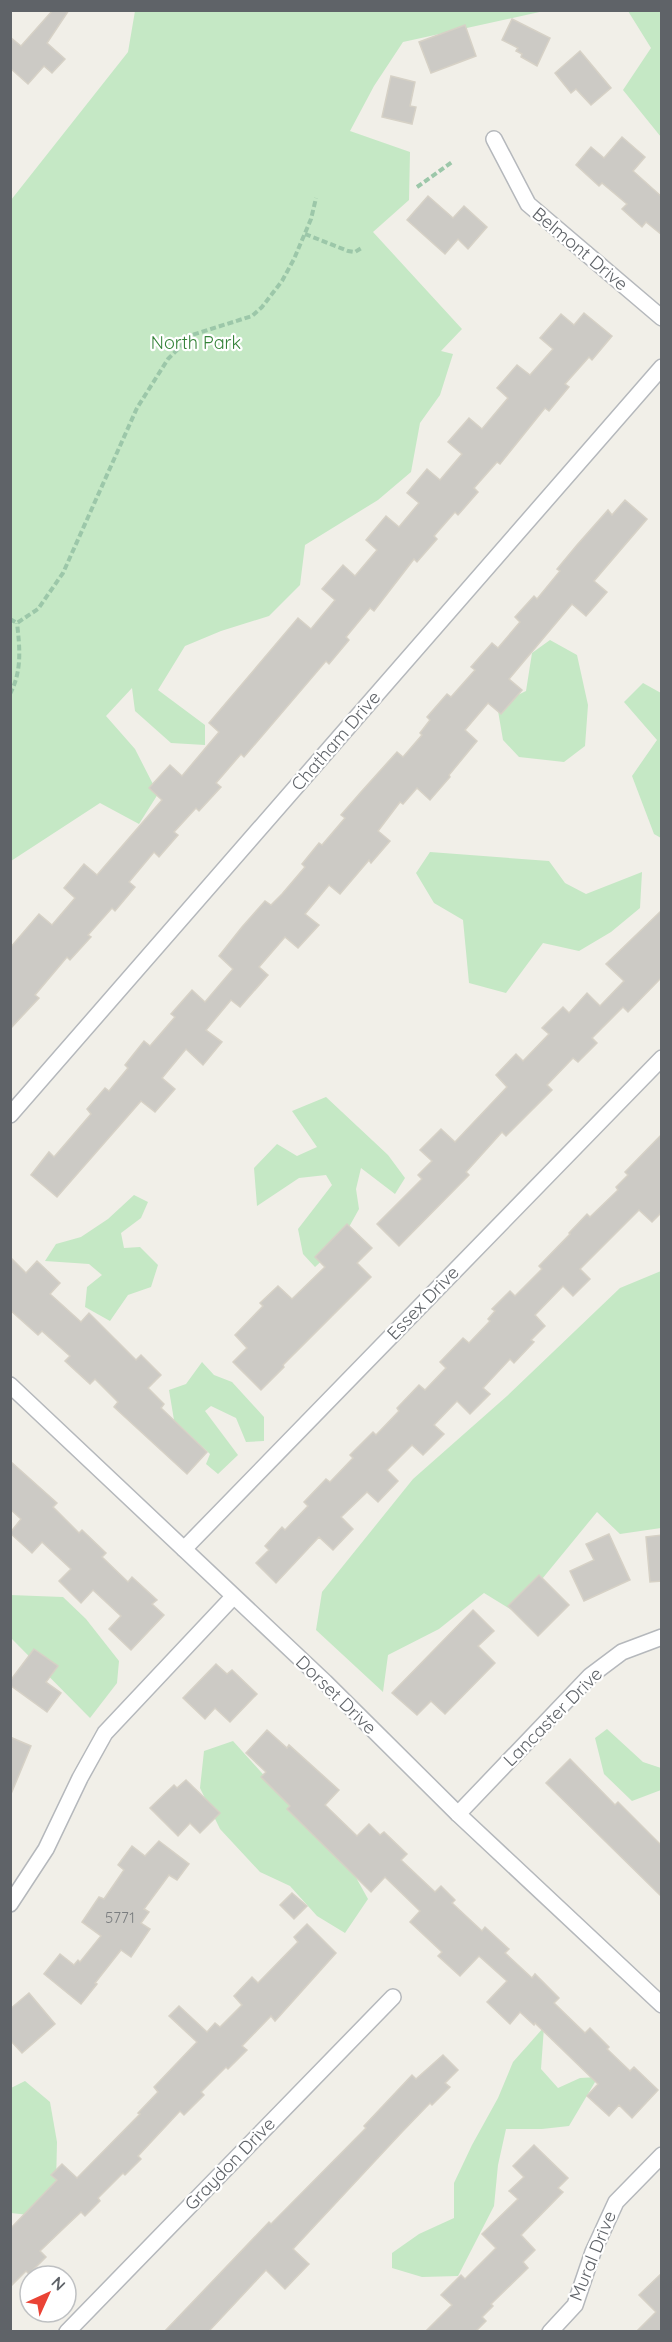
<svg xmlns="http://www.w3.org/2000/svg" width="672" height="2342" font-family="Quicksand,sans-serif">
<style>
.green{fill:#c5e8c5}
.building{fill:#cccac5;stroke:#d6d1c6;stroke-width:1.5}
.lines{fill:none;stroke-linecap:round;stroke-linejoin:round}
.street-casing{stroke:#b5b8bc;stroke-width:18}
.path{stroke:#9cc7a9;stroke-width:4;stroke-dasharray:6 3;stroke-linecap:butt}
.street{stroke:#fff;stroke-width:15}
.labels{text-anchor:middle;stroke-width:4.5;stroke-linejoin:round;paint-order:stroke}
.number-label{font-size:15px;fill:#7a7d7f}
.street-label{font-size:18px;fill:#5f6368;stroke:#fff}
.park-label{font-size:18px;fill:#348238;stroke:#fff}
</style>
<rect width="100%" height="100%" fill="#f1efe8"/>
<g class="green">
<polygon points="135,11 544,11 403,42 374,86 350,131 410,152 409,200 373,232 462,329 441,351 453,354 440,395 420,423 411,472 378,500 305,545 300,585 269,616 221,631 185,646 158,690 205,725 205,745 171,743 135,711 132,688 106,716 135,749 158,794 139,824 100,803 11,861 11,200 128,52"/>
<polygon points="628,11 661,11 661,137 623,90 651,48"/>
<polygon points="550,640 577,655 588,705 585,746 564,762 519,757 503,740 497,705 526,691 532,653"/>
<polygon points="643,683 661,693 661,838 654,834 632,776 657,740 624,702"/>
<polygon points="430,852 549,861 565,883 586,894 642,872 640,908 611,932 579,951 543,943 506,993 469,983 463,920 434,903 416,873"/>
<polygon points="326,1097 388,1155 405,1178 395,1194 361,1168 356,1189 359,1209 339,1245 315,1267 303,1254 298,1229 332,1185 326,1175 299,1178 257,1206 254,1168 277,1144 297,1156 317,1147 292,1111"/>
<polygon points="134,1195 148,1202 141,1218 121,1233 124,1248 140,1247 158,1265 151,1287 128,1295 110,1321 85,1307 87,1287 102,1275 89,1264 45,1261 56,1244 81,1237 108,1219"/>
<polygon points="661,1271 661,1528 620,1534 597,1512 515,1612 484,1593 439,1629 388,1655 383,1692 316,1630 322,1592 413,1479 507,1396 620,1288"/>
<polygon points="202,1362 214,1375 232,1382 264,1417 264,1441 246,1442 236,1418 211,1406 205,1411 238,1455 218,1474 206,1464 210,1454 174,1420 169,1390 186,1384"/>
<polygon points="10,1595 63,1597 86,1619 119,1661 117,1683 90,1718 11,1638"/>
<polygon points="607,1729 643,1762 661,1768 661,1790 632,1801 604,1774 595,1738"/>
<polygon points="233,1741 307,1823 348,1863 368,1899 345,1933 317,1916 290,1886 260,1872 220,1829 200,1788 204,1751"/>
<polygon points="544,2027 541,2069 558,2088 580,2078 598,2077 569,2126 542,2129 506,2129 498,2165 494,2206 458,2276 422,2277 392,2268 392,2253 419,2234 454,2218 454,2183 472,2145 498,2098 513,2062"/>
<polygon points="25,2081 50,2102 57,2142 56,2184 29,2215 11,2213 11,2088"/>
</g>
<g class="building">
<polygon points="53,10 69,10 47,43 65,59 52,73 44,66 28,84 10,68 10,37 21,46"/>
<polygon points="512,19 550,38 537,66 521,57 522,54 516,51 518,48 502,40"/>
<polygon points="465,25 476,56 431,73 419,42"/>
<polygon points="580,51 611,88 591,105 576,89 571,93 555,73"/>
<polygon points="391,76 415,82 410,106 416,107 412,124 382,117"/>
<polygon points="622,137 645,157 633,171 662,197 662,235 646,222 642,227 622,209 627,204 602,183 599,186 576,165 591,147 604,158"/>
<polygon points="428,196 453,218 464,206 487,227 468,249 458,239 445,254 407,220"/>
<polygon points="584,313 612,336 592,360 589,357 565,384 569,387 549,411 545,408 500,464 497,462 474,488 478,492 458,515 455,512 434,536 437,539 417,562 414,559 374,611 370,608 346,637 349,640 329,664 326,661 244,757 241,754 216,783 221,787 199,811 196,808 174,832 178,835 159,857 154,852 129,882 135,887 115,911 112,908 88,935 91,937 70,960 67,957 35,995 39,998 10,1029 10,948 39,914 52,925 75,898 64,888 84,864 97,875 162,800 149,788 170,765 182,776 219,732 209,723 298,618 311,629 335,600 322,589 343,565 355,576 377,550 366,540 386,516 399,527 419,503 407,493 427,469 440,480 462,454 448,442 469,418 482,429 508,398 497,388 517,365 530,375 553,349 540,338 561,314 574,325"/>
<polygon points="625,500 647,519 594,581 607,592 586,616 572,604 509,679 522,690 501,714 488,703 465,730 477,741 449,775 450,777 430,800 417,788 403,804 400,802 378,831 390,841 371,863 369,860 340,894 329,885 305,914 319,925 298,948 285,937 259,967 268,975 240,1007 231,1000 206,1030 222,1042 203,1065 186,1049 162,1078 175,1089 155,1112 141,1101 57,1197 31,1175 49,1152 54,1157 67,1142 91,1114 87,1109 105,1088 109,1091 128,1068 125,1065 144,1041 150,1046 175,1017 171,1014 192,990 205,1002 233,969 219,956 242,927 265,901 271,905 282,894 305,867 302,864 319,843 322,845 345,818 341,815 361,792 397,752 403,757 422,735 420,733 430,720 427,717 447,694 451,697 475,670 471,667 492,643 498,648 520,622 515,617 534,596 537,599 560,571 557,569 577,545 608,510 612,515"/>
<polygon points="662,910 662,977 628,1012 623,1007 592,1038 597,1043 578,1062 573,1058 547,1085 552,1090 506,1136 502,1132 466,1172 469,1175 399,1246 377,1224 422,1179 418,1175 432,1161 420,1150 441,1129 455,1142 507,1087 496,1075 516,1054 523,1061 549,1034 542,1028 563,1007 569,1013 587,993 600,1006 624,981 606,964"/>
<polygon points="662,1134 662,1212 652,1222 639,1210 580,1269 590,1279 573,1296 563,1286 535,1315 545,1326 531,1340 534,1342 514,1363 510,1359 483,1388 490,1394 470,1414 457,1401 434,1425 444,1434 423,1455 412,1445 387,1470 398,1481 378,1502 367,1492 341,1517 353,1529 333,1550 319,1537 276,1583 256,1563 269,1550 265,1546 282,1527 285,1530 308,1506 304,1502 326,1479 330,1482 353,1458 350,1455 373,1432 376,1435 399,1411 397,1408 419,1385 425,1390 446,1368 440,1362 463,1338 469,1343 490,1321 488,1319 495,1311 492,1309 510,1291 515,1296 542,1269 539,1266 570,1234 569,1233 587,1214 590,1217 618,1190 616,1187 628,1175 625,1172"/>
<polygon points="347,1224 372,1248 357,1263 371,1277 283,1365 284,1367 261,1390 233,1362 247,1348 235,1335 263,1306 260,1303 278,1286 292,1299 325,1267 315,1257"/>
<polygon points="10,1257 26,1273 37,1261 60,1283 50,1294 81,1322 89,1313 136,1360 141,1355 161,1375 148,1388 164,1404 161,1408 207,1452 187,1474 114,1407 118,1402 95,1379 90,1384 65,1361 70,1356 42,1331 38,1335 10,1310"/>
<polygon points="10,1461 57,1503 53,1507 79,1533 82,1530 106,1553 102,1557 128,1582 132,1577 157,1600 152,1604 164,1615 131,1650 109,1629 121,1616 93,1590 81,1603 59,1581 71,1569 42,1542 32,1553 10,1533 21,1519 10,1509"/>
<polygon points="609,1534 630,1580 584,1601 570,1571 594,1560 586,1544"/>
<polygon points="662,1535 662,1581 650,1582 646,1537"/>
<polygon points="539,1575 569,1605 538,1636 508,1606"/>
<polygon points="473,1610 494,1631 478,1646 495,1663 445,1714 431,1701 417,1715 392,1693"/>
<polygon points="34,1649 58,1666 46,1682 61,1693 47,1712 10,1685 10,1681"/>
<polygon points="216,1664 227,1674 232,1670 257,1694 230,1722 215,1708 205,1719 183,1698"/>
<polygon points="267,1730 287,1748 289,1745 339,1790 325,1805 357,1836 369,1824 380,1835 384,1832 407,1854 401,1860 435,1892 441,1886 455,1900 452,1903 482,1931 485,1927 509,1949 505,1953 532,1978 535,1974 559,1998 554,2003 585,2033 590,2028 609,2047 607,2049 630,2071 634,2067 658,2090 632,2118 619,2105 609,2116 587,2096 598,2084 535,2023 534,2025 520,2012 510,2024 487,2002 507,1981 479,1956 460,1976 438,1956 442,1952 410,1922 420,1911 385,1877 371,1892 287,1809 290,1806 261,1777 266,1772 246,1753"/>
<polygon points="10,1737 31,1746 11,1794 10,1794"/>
<polygon points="570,1759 615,1805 618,1802 662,1846 662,1897 546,1783"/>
<polygon points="186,1780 220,1813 200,1833 190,1823 178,1836 150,1808 174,1785 177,1788"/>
<polygon points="159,1841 189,1864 177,1880 169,1875 144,1909 149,1912 141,1923 150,1929 131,1957 121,1950 95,1983 97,1984 81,2004 44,1974 60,1954 74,1965 78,1960 80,1962 101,1936 82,1922 99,1897 104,1899 124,1870 118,1865 132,1846 145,1856"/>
<polygon points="292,1893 307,1906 294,1919 280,1905"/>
<polygon points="307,1924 336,1953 275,2021 271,2016 242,2046 247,2050 228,2069 226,2067 201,2092 204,2095 184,2115 180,2111 138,2156 141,2159 125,2175 123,2173 98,2198 100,2201 85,2216 81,2212 64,2228 40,2251 46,2257 29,2274 26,2271 10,2287 10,2229 57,2180 51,2175 62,2164 77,2178 140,2114 138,2113 158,2092 154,2087 197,2042 169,2016 179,2006 207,2032 215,2023 220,2027 242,2005 234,1996 252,1977 258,1983 298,1942 294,1937"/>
<polygon points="29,1993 55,2024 22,2053 10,2040 10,2009"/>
<polygon points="443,2055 458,2070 445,2083 450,2087 432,2105 430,2103 402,2132 293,2249 309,2264 285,2289 266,2270 209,2331 165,2331 269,2222 271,2224 366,2128 364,2126 412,2075 416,2079"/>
<polygon points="534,2145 568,2178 558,2188 563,2192 521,2235 535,2250 523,2262 528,2268 491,2304 493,2306 482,2317 486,2321 476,2331 426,2331 452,2305 441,2295 461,2275 465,2279 496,2248 482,2234 518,2199 509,2191 524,2177 513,2166"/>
<polygon points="662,2273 662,2331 637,2331 656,2312 639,2295"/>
</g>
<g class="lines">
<defs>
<g id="street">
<polyline points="494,139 528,204 662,318"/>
<polyline points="10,1115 662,367"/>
<polyline points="10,1385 325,1682 458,1814 662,2005"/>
<polyline points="184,1549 662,1058"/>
<polyline points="458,1814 590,1676 622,1652 662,1637"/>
<polyline points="10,1904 46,1849 80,1778 105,1733 233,1597"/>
<polyline points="67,2332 393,1997"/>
<polyline points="550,2332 575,2305 593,2252 616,2202 662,2155"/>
</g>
</defs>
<use href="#street" class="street-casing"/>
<g class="path">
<polyline points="417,187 452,162"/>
<polyline points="305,234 348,251 355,252 363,247"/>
<polyline points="10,619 17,623 38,609 63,573 137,408 168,359 192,335 252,316 262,307 282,281 294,259 311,219 316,198"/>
<path d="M 10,694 C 22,671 20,649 17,623"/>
</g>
<use href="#street" class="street"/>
</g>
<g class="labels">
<g class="number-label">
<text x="120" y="1923">5771</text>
</g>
<g class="street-label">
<text transform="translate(580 249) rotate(40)" y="6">Belmont Drive</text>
<text transform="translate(336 741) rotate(-49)" y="6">Chatham Drive</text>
<text transform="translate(423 1303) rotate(-46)" y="6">Essex Drive</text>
<text transform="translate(336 1695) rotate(44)" y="6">Dorset Drive</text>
<text transform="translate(553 1717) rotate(-45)" y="6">Lancaster Drive</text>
<text transform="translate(230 2164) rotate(-46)" y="6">Graydon Drive</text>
<text transform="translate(593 2256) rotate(-68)" y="6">Mural Drive</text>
</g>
<g class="park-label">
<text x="196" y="349">North Park</text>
</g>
</g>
<rect width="672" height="2342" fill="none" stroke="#5f6368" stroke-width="24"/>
<g transform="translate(48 2294) rotate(45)"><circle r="28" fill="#ffffff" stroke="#bfc1c3" stroke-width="1.5"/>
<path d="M0-4.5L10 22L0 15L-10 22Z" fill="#ea4335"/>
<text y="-9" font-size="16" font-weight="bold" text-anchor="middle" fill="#5f6368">N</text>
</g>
</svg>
